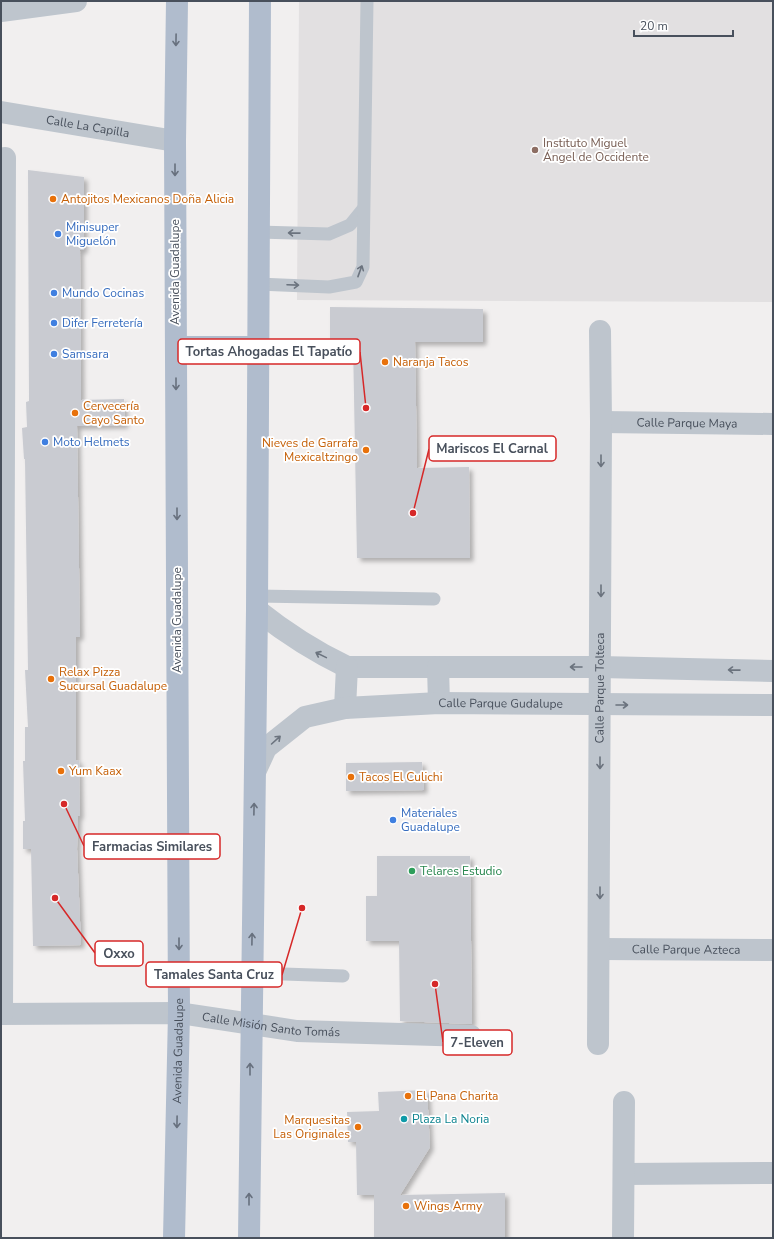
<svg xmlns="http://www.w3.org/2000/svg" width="774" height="1239" font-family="'Nunito Sans',sans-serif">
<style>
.education{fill:#e2e0e1}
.building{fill:#c9cbd1;filter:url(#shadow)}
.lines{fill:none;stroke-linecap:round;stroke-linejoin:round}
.lane{stroke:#bec5cd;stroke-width:13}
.street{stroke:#bec5cd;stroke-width:22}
.primary{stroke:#b0bccd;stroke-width:22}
.oneway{stroke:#67707e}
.oneway2{stroke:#6b737e}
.education-dot{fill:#8d6e63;stroke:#fff;stroke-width:1.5}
.food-dot{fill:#e8710a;stroke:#fff;stroke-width:1.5}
.shop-dot{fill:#3f7fe0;stroke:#fff;stroke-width:1.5}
.leisure-dot{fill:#2e9e5b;stroke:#fff;stroke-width:1.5}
.culture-dot{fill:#0f9aa8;stroke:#fff;stroke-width:1.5}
.labels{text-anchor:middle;stroke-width:3.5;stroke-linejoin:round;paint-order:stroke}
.street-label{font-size:12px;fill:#48505c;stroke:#fff}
.education-label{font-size:12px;fill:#785e54;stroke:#fff;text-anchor:start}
.food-label{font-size:12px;fill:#c56008;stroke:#fff;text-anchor:start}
.shop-label{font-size:12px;fill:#366cbe;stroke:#fff;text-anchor:start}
.leisure-label{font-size:12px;fill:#27864d;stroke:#fff;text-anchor:start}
.culture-label{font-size:12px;fill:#0d838f;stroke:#fff;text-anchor:start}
.leader{fill:none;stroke:#d62828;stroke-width:1.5}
.callout-dot{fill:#d62828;stroke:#fff;stroke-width:1.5}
.callout{fill:#fff;stroke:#d62828;stroke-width:1.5}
.callout-label{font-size:13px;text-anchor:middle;font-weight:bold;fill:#48505c}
</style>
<defs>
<filter id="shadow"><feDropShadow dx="3.5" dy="3.5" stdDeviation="2" flood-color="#0004"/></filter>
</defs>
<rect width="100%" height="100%" fill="#f1efef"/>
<polygon class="education" points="299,1 773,1 773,302 297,300"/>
<g class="building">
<polygon points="28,170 84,177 84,250 80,250 81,400 124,399 125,425 77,426 80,637 76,637 76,761 79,760 80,816 78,816 77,849 81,945 33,946 31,849 23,849 23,821 25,821 23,761 25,761 25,727 28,727 25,670 28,670 25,459 24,459 22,428 27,427 26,402 29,401"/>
<polygon points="330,307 483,309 483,342 415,342 417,468 469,467 470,558 357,558 353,342 330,342"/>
<polygon points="422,762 424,790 346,791 346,763"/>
<polygon points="377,856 470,856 472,1024 400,1021 399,941 366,941 366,896 377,896"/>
<polygon points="427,1090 430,1147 400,1195 505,1193 505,1238 374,1238 374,1195 357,1195 356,1142 348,1142 347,1112 379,1111 378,1092"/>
</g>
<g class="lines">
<g class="lane">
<polyline points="258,232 329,234 350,225 363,209"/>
<polyline points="258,284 329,287 356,282 363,267 367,1"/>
<polyline points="257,596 434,599"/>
<polyline points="251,973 343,976"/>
</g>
<g class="street">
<polyline points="1,11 76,1"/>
<path id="s1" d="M 1,112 L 175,141"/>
<path id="s2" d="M 601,422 L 773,424"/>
<path d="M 257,610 C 287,634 312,650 347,667 L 600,667 L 773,671"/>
<polyline points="438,667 439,703"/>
<polyline points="345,708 347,667"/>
<path id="s3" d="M 255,772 L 266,748 L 305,717 L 345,708 L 439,703 L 773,705"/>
<path id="s4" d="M 600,949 L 773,950"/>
<path id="s5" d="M 1,1014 L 179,1013 L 297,1031 L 471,1036"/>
<polyline points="2,1014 5,158"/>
<path id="s6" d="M 598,1044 L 601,422 L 600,331"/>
<polyline points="624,1174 773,1173"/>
<polyline points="623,1238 624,1102"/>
</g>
<g class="primary">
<polyline points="176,347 257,347"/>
<path id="s7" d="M 174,1238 L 179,1013 L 175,141 L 177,1"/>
<polyline points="249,1238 257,610 260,1"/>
</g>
</g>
<defs><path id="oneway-shaft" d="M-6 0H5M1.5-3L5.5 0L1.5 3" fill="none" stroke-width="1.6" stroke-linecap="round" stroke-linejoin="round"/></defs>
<g class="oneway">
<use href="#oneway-shaft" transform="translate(176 40) rotate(91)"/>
<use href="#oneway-shaft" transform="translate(175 170) rotate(90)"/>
<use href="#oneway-shaft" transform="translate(176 384) rotate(90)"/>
<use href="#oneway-shaft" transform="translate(177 514) rotate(90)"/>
<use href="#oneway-shaft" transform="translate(254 809) rotate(-89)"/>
<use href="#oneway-shaft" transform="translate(252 939) rotate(-89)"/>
<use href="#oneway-shaft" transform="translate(179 944) rotate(90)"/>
<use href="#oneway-shaft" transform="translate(250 1069) rotate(-90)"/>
<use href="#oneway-shaft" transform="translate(177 1122) rotate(91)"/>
<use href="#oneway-shaft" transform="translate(249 1199) rotate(-90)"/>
</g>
<g class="oneway2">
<use href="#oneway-shaft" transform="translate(294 233) rotate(-179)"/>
<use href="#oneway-shaft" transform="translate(360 271) rotate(-70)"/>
<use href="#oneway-shaft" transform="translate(293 285) rotate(2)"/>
<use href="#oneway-shaft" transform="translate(601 461) rotate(90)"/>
<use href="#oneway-shaft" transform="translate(601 591) rotate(90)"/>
<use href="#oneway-shaft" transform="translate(321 655) rotate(-154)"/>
<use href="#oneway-shaft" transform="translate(576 667) rotate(-180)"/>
<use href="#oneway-shaft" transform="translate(734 670) rotate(-179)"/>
<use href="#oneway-shaft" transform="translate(622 705)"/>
<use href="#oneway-shaft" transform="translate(276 740) rotate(-42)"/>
<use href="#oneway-shaft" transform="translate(600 763) rotate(90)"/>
<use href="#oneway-shaft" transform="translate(600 893) rotate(90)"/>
</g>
<circle class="education-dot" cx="535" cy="150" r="4"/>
<g class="food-dot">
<circle cx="53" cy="199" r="4"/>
<circle cx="385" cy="362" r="4"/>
<circle cx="75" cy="413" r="4"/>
<circle cx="366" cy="450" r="4"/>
<circle cx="51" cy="679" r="4"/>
<circle cx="61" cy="771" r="4"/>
<circle cx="351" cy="777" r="4"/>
<circle cx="408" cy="1096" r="4"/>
<circle cx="358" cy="1127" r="4"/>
<circle cx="406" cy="1206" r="4"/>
</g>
<g class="shop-dot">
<circle cx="58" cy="234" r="4"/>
<circle cx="54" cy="293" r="4"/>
<circle cx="54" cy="323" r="4"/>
<circle cx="54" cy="354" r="4"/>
<circle cx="45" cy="442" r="4"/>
<circle cx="393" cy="820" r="4"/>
</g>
<circle class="leisure-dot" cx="412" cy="871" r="4"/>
<circle class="culture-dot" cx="404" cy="1119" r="4"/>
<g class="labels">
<g class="street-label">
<text dy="4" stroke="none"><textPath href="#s1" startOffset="88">Calle La Capilla</textPath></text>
<text transform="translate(175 272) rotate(-90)" y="4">Avenida Guadalupe</text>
<text dy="4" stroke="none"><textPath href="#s2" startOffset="86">Calle Parque Maya</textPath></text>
<text transform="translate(177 620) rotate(-90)" y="4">Avenida Guadalupe</text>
<text dy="4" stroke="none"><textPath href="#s6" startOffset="356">Calle Parque Tolteca</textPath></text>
<text dy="4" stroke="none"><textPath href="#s3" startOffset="273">Calle Parque Gudalupe</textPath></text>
<text dy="4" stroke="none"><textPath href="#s4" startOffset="86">Calle Parque Azteca</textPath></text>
<text dy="4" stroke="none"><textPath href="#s5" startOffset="271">Calle Misión Santo Tomás</textPath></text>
<text dy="4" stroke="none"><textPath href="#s7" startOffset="187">Avenida Guadalupe</textPath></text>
</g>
<g class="education-label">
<text x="543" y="147">Instituto Miguel<tspan x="543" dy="14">Ángel de Occidente</tspan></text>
</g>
<g class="food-label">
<text x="61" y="203">Antojitos Mexicanos Doña Alicia</text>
<text x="393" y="366">Naranja Tacos</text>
<text x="83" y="410">Cervecería<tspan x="83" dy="14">Cayo Santo</tspan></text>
<text x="358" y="447" text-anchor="end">Nieves de Garrafa<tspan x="358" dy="14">Mexicaltzingo</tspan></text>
<text x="59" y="676">Relax Pizza<tspan x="59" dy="14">Sucursal Guadalupe</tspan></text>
<text x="69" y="775">Yum Kaax</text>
<text x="359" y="781">Tacos El Culichi</text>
<text x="416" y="1100">El Pana Charita</text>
<text x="350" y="1124" text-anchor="end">Marquesitas<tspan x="350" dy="14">Las Originales</tspan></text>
<text x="414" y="1210">Wings Army</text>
</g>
<g class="shop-label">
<text x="66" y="231">Minisuper<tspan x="66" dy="14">Miguelón</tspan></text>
<text x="62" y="297">Mundo Cocinas</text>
<text x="62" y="327">Difer Ferretería</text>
<text x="62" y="358">Samsara</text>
<text x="53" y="446">Moto Helmets</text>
<text x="401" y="817">Materiales<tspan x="401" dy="14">Guadalupe</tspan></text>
</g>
<g class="leisure-label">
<text x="420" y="875">Telares Estudio</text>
</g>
<g class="culture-label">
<text x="412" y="1123">Plaza La Noria</text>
</g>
</g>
<path class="leader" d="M366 408L360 352M413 513L429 449M64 804L84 846M55 898L95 953M302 908L282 975M435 984L443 1042"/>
<g class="callout-dot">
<circle cx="366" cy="408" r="4"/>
<circle cx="413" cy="513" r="4"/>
<circle cx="64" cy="804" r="4"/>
<circle cx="55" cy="898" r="4"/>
<circle cx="302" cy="908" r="4"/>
<circle cx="435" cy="984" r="4"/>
</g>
<g class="callout">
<rect x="178" y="339" width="182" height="25" rx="4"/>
<rect x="429" y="436" width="127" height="25" rx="4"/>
<rect x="84" y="834" width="136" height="25" rx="4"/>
<rect x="95" y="941" width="48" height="25" rx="4"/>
<rect x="146" y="962" width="136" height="25" rx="4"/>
<rect x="443" y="1030" width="69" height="25" rx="4"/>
</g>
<g class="callout-label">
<text x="269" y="356">Tortas Ahogadas El Tapatío</text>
<text x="492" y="453">Mariscos El Carnal</text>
<text x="152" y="851">Farmacias Similares</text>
<text x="119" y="958">Oxxo</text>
<text x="214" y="979">Tamales Santa Cruz</text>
<text x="477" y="1047">7-Eleven</text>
</g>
<rect width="774" height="1239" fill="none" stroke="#48505c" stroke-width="4"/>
<path d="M634 30v6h99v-6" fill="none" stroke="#48505c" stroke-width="2"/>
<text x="640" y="30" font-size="12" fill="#48505c" stroke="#ffffff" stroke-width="3" paint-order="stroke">20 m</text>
</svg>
